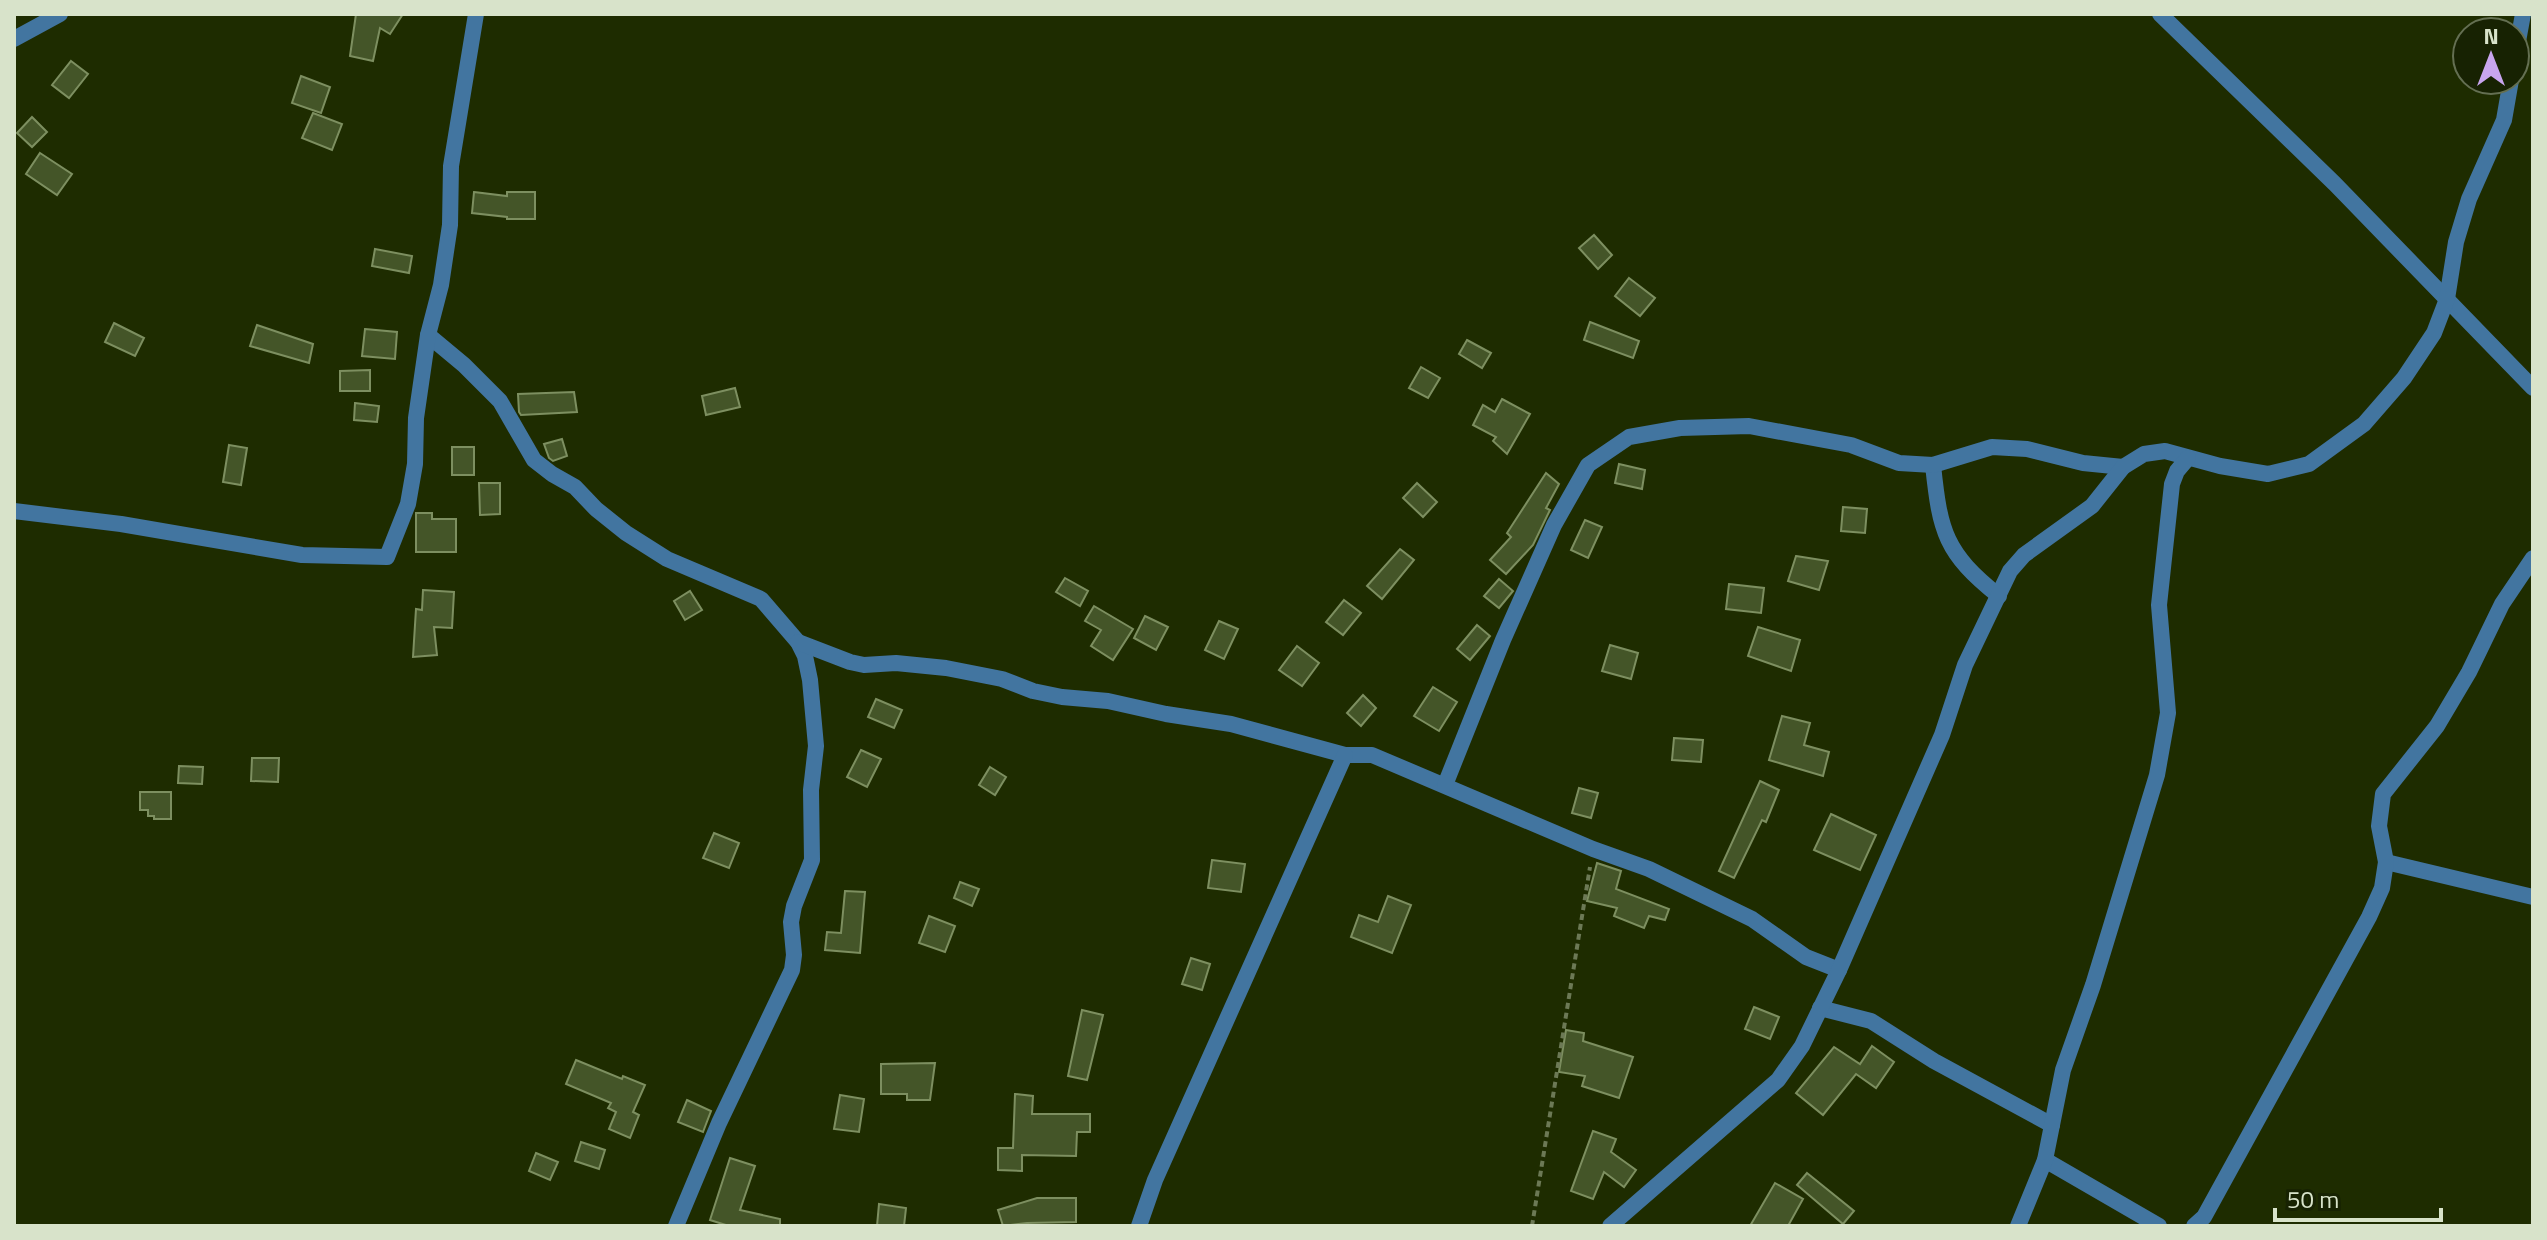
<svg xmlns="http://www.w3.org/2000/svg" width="2547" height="1240" font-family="'Titillium Web',sans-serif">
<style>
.building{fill:#445528;stroke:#7d8f60;stroke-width:2}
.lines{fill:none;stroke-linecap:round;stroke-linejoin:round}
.path{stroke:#6c7955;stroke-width:4;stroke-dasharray:6 4;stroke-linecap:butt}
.minor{stroke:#4275a0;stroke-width:16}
</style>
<rect width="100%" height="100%" fill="#1e2c00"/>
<g class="building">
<polygon points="356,14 403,14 390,34 380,28 373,61 350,56"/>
<polygon points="71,61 88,74 69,98 52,85"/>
<polygon points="301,76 330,87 321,113 292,103"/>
<polygon points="313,113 342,124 332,150 302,138"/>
<polygon points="32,117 47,132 32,147 17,133"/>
<polygon points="40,153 72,174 57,195 26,174"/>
<polygon points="474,192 507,196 507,192 535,192 535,219 507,219 507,217 472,213"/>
<polygon points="1594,235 1612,255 1598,269 1579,248"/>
<polygon points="375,249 412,256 409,273 372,266"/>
<polygon points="1629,278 1655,298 1640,316 1615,296"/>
<polygon points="1590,322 1639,341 1633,358 1584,340"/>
<polygon points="114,323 144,338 135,356 105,342"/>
<polygon points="257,325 313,344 309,363 250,346"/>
<polygon points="365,329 397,332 395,359 362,356"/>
<polygon points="1467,340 1491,353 1482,368 1459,354"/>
<polygon points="1421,367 1440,378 1428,398 1409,388"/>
<polygon points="370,370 370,391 340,391 340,371"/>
<polygon points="735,388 740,407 706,415 702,396"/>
<polygon points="574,392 577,412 521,415 519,412 518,394"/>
<polygon points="1502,399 1530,414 1507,454 1493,441 1496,437 1473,425 1483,405 1495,412"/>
<polygon points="355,403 379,406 377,422 354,420"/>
<polygon points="562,439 567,456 553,461 549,458 544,444"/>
<polygon points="229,445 247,448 241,485 223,482"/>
<rect x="452" y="447" width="22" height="28"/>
<polygon points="1619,464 1645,470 1642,489 1615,483"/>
<polygon points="1546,473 1559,484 1546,508 1550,510 1533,545 1506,574 1490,560 1511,537 1507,533"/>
<polygon points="479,483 500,483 500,514 480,515"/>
<polygon points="1417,483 1437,502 1423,517 1403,498"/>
<polygon points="1843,507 1867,509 1865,533 1841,531"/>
<polygon points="416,513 432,513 432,519 456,519 456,552 416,552"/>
<polygon points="1585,520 1602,527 1588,558 1571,550"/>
<polygon points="1400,549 1414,560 1382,599 1367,586"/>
<polygon points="1796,556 1828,561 1819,590 1788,581"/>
<polygon points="1065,578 1088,591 1080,606 1056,592"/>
<polygon points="1499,579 1513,591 1499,608 1484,596"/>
<polygon points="1729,584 1764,588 1761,613 1726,609"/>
<polygon points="423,590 454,592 452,628 434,627 437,655 413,657 416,609 422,610"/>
<polygon points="690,591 702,610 685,620 674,601"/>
<polygon points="1344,600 1361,613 1343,635 1326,622"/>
<polygon points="1094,606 1133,629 1113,660 1091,646 1101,630 1085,621"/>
<polygon points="1145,616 1168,627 1156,650 1134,638"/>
<polygon points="1219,621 1238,629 1224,659 1205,650"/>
<polygon points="1477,625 1490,636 1470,660 1457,649"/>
<polygon points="1758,627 1800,640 1791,671 1748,656"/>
<polygon points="1610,645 1638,653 1631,679 1602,671"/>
<polygon points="1297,646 1319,663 1302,686 1279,670"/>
<polygon points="1433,687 1457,702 1439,731 1414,716"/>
<polygon points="1363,695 1376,708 1361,726 1347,713"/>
<polygon points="876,699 902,710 894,728 868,717"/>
<polygon points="1782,716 1810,723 1804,745 1829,752 1823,776 1769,760"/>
<polygon points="1674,738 1703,740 1701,762 1672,760"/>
<polygon points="861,750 881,759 867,787 847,777"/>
<polygon points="252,758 279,758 278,782 251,781"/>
<polygon points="179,766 203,767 202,784 178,783"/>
<polygon points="990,767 1006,777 995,795 979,785"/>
<polygon points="1760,781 1779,790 1766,822 1762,820 1734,878 1719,871"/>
<polygon points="1579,788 1598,793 1591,818 1572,813"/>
<polygon points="140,792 171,792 171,819 154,819 154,816 148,816 148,810 140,810"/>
<polygon points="1831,814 1876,835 1860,870 1814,850"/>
<polygon points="714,833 739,843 729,868 703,858"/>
<polygon points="1212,860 1245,864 1241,892 1208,888"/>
<polygon points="1597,863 1621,871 1616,889 1669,909 1665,920 1649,916 1644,928 1614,916 1617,908 1587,901"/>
<polygon points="960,882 979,889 972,906 954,898"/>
<polygon points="845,891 865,892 860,953 825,950 827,932 841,933"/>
<polygon points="1388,896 1411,905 1392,953 1351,937 1359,915 1378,922"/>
<polygon points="929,916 955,926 945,952 919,943"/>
<polygon points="1191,958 1210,964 1202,990 1182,984"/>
<polygon points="1754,1007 1779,1017 1770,1039 1745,1029"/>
<polygon points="1082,1010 1103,1015 1087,1080 1068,1076"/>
<polygon points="1566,1030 1584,1033 1583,1041 1633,1057 1619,1098 1582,1086 1585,1076 1559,1072"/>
<polygon points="1872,1046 1894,1062 1876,1088 1856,1074 1823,1115 1796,1093 1834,1047 1860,1064"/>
<polygon points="576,1060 622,1079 623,1076 645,1085 633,1112 639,1115 630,1138 609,1129 616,1112 608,1108 611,1103 566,1084"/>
<polygon points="935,1063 930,1100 907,1100 907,1094 881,1094 881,1064"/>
<polygon points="1015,1094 1033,1096 1032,1114 1090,1114 1090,1132 1077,1132 1076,1156 1022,1155 1022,1171 998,1170 998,1148 1013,1148"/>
<polygon points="840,1095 864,1099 859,1132 834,1129"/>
<polygon points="687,1100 711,1111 703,1132 678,1122"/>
<polygon points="1593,1131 1616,1139 1611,1152 1636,1170 1624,1187 1604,1172 1593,1199 1571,1191"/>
<polygon points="581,1142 605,1150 599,1169 575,1161"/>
<polygon points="536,1153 558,1162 550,1180 529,1171"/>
<polygon points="730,1158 755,1166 740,1210 780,1219 780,1226 729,1226 710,1220"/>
<polygon points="1807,1173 1854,1211 1843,1224 1797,1185"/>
<polygon points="1775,1183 1803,1199 1788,1226 1750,1226"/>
<polygon points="1037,1198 1076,1198 1076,1222 1027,1223 1003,1226 998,1210"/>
<polygon points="879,1204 906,1208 904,1226 877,1226"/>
</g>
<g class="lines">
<polyline class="path" points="1532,1226 1590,867"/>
<g class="minor">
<polyline points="2160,14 2335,184 2533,388"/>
<polyline points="14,39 60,14"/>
<polyline points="2515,58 2523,14"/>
<polyline points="428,335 464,365 500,401 534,460 552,474 575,487 596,509 626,533 667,559 761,599 798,642 805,656 810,680 816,746 811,790 812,860 794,906 791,922 794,955 792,970 719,1123 676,1226"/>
<path d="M 1933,465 C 1940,532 1945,553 1999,596"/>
<polyline points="14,511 121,524 302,555 387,557 408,504 415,464 416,418 428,335 441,285 450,225 451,166 476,14"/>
<polyline points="798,642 850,662 864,665 896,663 946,668 1002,679 1033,691 1062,697 1108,701 1166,714 1231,724 1345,755 1372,755 1593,849 1649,869 1752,919 1806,957 1839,970"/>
<polyline points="1445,785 1503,640 1554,525 1588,465 1629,437 1680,428 1749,426 1851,445 1899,463 1933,465 1992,447 2027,449 2083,463 2123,467"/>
<polyline points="2386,862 2533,897"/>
<polyline points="1820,1008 1871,1021 1934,1061 2052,1125"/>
<polyline points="2045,1160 2159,1226"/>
<polyline points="1139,1226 1155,1180 1345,755"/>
<polyline points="1610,1226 1778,1080 1802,1046 1839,970 1942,735 1965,665 2010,571 2024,555 2092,506 2123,467 2144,454 2165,451 2220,466 2268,474 2309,464 2364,424 2404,378 2434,333 2447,299 2456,242 2469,199 2504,120 2511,80"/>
<polyline points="2018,1226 2045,1160 2063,1070 2093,985 2157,775 2168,713 2159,605 2172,484 2177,471 2188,458"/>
<polyline points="2194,1226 2204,1217 2369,917 2382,888 2386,862 2379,826 2383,794 2437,726 2469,672 2502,604 2533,558"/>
</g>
</g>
<rect width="2547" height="1240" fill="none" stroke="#d8e3ca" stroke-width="32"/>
<g transform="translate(2491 56)"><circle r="38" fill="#172202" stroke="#646f52" stroke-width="2"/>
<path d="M0-6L14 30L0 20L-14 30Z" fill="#c8a5ee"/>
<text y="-12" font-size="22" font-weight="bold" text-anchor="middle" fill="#d8e3ca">N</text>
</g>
<path d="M2275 1208v12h166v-12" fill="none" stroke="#d8e3ca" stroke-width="4"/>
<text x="2287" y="1208" font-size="24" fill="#d8e3ca" stroke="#172202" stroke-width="6" paint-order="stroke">50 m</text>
</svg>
